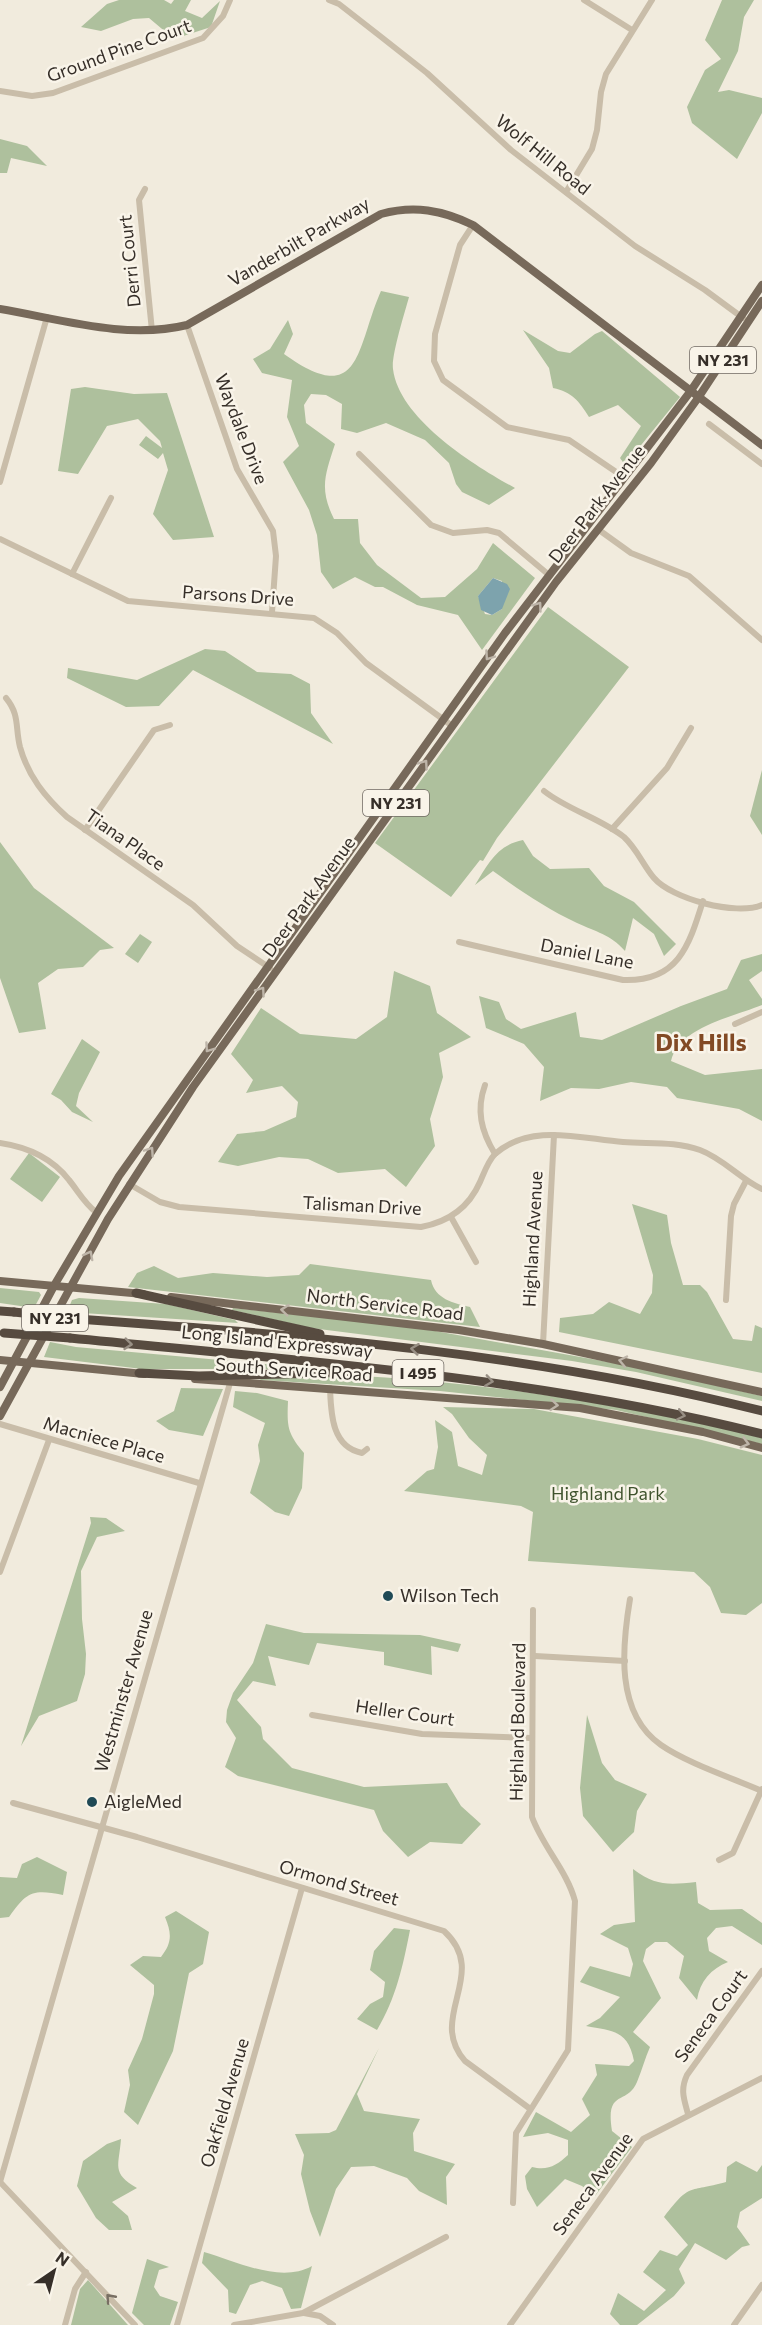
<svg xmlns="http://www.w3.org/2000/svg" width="762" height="2325" font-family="Commissioner,sans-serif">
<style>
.green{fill:#aec09d;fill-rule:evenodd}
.water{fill:#7da3ad}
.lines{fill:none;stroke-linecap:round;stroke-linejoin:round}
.minor{stroke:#c9bda9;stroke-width:6}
.major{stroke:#77695a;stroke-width:8}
.highway{stroke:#574b40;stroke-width:9}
.highway-bridge{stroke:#574b40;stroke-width:9}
.oneway{stroke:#beb5a9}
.oneway2{stroke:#988f84}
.oneway3{stroke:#786f63}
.poi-dot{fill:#204a56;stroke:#f9f4e9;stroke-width:2}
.labels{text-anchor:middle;stroke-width:5;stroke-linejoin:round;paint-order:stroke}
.shield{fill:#f9f4e9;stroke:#706a63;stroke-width:1.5}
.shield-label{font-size:16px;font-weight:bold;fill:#362f29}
.street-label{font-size:18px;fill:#362f29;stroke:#f9f4e9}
.park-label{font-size:18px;fill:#3f532d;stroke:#f9f4e9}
.poi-label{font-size:18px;fill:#362f29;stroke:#f9f4e9;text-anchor:start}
.district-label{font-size:24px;font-weight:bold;fill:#824a25;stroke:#f9f4e9}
</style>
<rect width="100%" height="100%" fill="#f1ebdd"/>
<g class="green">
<polygon points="119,0 164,0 171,4 174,0 191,0 185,11 202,18 220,1 211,27 174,39 149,18 133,19 101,31 81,27 107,4"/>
<polygon points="722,0 754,0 744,17 738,51 718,92 729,90 762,98 762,113 737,159 692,123 687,107 705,70 721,59 705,40"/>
<polygon points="0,139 27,146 47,166 11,158 7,173 0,173"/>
<path d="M 381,291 L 409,297 C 405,312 391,356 393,369 C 399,419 475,466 515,488 L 489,505 L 462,492 L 456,484 L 449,463 L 425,440 L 386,423 L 357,433 L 341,429 L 342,404 L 326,395 L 311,394 L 304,405 L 306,423 L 335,444 C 325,475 319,489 334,519 L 358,519 L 360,543 L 377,565 L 421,598 L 445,597 L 477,569 L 493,543 L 535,578 L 482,650 L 458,615 L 417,605 L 383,587 L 375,587 L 355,577 L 333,589 L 321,572 L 317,535 L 309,510 L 283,462 L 299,446 L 287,417 L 292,380 L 262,373 L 253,359 L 270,349 L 288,320 L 293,334 L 284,354 C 362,410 356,347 381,291 ZM 493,578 L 502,581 L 502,609 L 492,615 L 485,614 L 478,596 Z"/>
<path d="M 523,330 L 558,351 L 570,353 L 595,334 L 602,331 L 680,397 L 625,465 L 620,458 L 641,426 L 618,405 L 589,417 C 579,401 572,392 553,388 L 549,368 Z"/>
<polygon points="85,387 134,394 167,393 214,537 173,540 153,514 168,470 163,453 158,459 139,445 146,436 162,448 160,441 138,419 107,426 78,474 58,471 71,389"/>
<polygon points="548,607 629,667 497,838 483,861 480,860 451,897 375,843"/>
<polygon points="205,649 225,651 257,672 291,674 310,684 311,713 333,744 193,670 159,706 126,707 67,678 68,668 137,680"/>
<polygon points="762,770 762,835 750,816"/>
<path d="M 523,840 L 533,856 L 550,869 L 589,868 L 604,886 L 634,902 L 676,944 L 664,956 L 654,934 L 633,918 L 625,951 C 610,934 596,932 577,923 C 547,909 519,890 493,871 L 475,885 C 488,864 497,845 523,840 Z"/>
<polygon points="0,842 34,888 114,948 100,950 83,967 58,969 38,983 46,1029 19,1033 0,978"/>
<polygon points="140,934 152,942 138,963 125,954"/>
<path d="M 762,954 L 762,971 L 749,980 L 762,999 L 762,1005 C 733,1017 679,1027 671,1061 L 705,1075 L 762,1069 L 762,1121 L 739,1109 L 677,1098 L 667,1087 L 631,1082 L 599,1089 L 571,1088 L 540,1101 L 544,1067 L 524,1044 L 486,1028 L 479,996 L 499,1002 L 506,1019 L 521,1029 L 576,1012 L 580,1037 L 602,1040 L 681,1006 L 727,989 L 741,960 Z"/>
<polygon points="394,971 430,986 437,1013 471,1037 439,1053 443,1077 430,1119 435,1146 406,1187 385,1169 338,1173 308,1159 279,1157 238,1166 218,1162 237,1134 264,1131 296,1117 298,1102 282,1086 246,1093 253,1080 231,1054 261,1008 300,1034 356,1039 387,1017"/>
<polygon points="82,1039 100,1052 79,1093 76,1106 93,1122 72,1112 61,1100 51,1094"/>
<polygon points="29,1153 60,1177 42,1202 10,1179"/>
<polygon points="632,1204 667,1215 671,1243 683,1285 700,1285 707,1292 733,1339 752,1341 755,1325 762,1328 762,1373 559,1332 560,1318 593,1314 609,1302 640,1314 652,1293 653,1275"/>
<path d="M 310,1264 L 431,1280 C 435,1299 453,1303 470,1307 L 480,1327 L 128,1287 L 137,1273 L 154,1266 L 178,1278 L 213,1273 L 267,1277 L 299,1275 Z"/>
<polygon points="0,1288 39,1292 41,1295 34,1308 0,1303"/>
<polygon points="79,1298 166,1304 235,1320 238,1323 67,1312 72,1300"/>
<polygon points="233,1308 413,1327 636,1367 762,1396 762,1401 636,1372 572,1361 311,1328 232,1310"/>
<polygon points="50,1342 76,1347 286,1366 289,1369 142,1369 44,1357"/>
<path d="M 344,1375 C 485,1382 625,1404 762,1438 L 762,1444 L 616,1410 L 440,1391 L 261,1380 L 257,1377 Z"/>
<polygon points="181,1388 223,1389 203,1436 169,1430 156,1421 174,1411"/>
<path d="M 235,1391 L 257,1393 L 288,1401 C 287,1426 287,1433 304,1453 L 302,1488 L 289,1516 L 275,1512 L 250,1493 L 260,1461 L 258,1445 L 265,1423 L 233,1407 Z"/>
<polygon points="443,1407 534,1409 698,1439 762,1455 762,1603 746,1615 721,1613 710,1587 694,1572 528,1561 533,1512 521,1506 404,1491 427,1471 434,1469 438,1447 435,1420 452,1432 458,1466 482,1475 487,1455 469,1438 452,1414"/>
<polygon points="90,1517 106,1518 125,1531 97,1537 81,1571 82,1619 86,1654 85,1674 77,1701 39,1716 21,1746 91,1523"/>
<polygon points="266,1624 304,1633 420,1635 461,1644 458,1652 431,1646 432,1675 384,1665 384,1652 317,1643 309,1665 268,1656 276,1686 253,1681 237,1700 261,1727 263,1739 292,1768 364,1787 447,1783 461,1806 481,1824 462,1844 430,1842 408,1857 383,1831 374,1810 238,1776 225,1767 236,1738 226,1722 227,1710 233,1693 253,1663"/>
<polygon points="587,1715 602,1763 615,1780 647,1794 637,1811 634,1832 613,1852 583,1816 580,1788"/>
<path d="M 37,1857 L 67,1872 L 63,1895 C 32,1889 27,1892 9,1917 L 0,1918 L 0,1877 L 17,1878 L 22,1864 Z"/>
<path d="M 633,1869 C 656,1886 668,1885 696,1882 L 698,1903 L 710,1910 L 742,1909 L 762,1923 L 762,1945 L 732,1926 L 716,1928 L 707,1938 L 709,1951 L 728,1962 C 711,1969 700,1981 697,2000 L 679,1978 L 684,1956 L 667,1942 L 655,1942 L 646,1949 L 643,1961 L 661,1998 L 633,2032 L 650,2047 C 645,2058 642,2070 637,2082 C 627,2106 605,2088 612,2131 L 632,2147 L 595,2196 L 582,2186 L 565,2179 L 537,2207 L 527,2189 L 525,2176 L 532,2167 C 548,2171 557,2165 568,2155 L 568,2140 L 548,2133 L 523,2137 L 536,2112 L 571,2132 L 590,2115 L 582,2099 L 597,2075 L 595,2064 L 629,2066 L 634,2061 C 628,2030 613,2031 586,2026 L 600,2018 L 620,1997 L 580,1982 L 590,1966 L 630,1977 L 633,1964 L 628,1948 L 600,1934 L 614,1925 L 635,1922 Z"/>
<path d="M 176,1911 L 209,1932 L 203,1964 L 189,1973 L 173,2051 L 138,2125 L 124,2112 L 130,2085 L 128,2070 L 142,2039 L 154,1994 L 154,1985 L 130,1965 L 143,1956 L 161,1957 C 172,1943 172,1934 165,1917 Z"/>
<path d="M 394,1928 L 410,1930 C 403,1966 396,1998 377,2030 L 357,2019 L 370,2004 L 383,1997 L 385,1982 L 370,1970 L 374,1951 Z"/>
<polygon points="379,2048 357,2094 364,2111 420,2119 413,2133 414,2151 455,2164 446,2177 447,2205 419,2191 407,2178 374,2166 351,2167 336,2189 320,2237 310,2211 301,2174 304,2155 295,2134 329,2133 336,2130"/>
<path d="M 121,2139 C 119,2166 111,2173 137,2188 L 112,2202 L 128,2216 L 132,2230 L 109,2230 L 96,2218 L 77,2186 L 83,2161 L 107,2144 Z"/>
<path d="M 736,2161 L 757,2172 L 762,2165 L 762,2198 L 740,2212 L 737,2227 L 750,2245 L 742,2247 L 726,2260 L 695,2243 L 679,2269 L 685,2283 L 674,2296 L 637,2325 L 620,2325 L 610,2314 L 618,2293 L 644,2311 L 666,2290 L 643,2272 L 660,2250 L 677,2256 L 688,2245 L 664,2217 C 691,2182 687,2193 726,2182 L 727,2167 Z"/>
<path d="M 204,2252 C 236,2261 280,2284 312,2266 L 301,2308 L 291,2309 L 282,2288 L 262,2281 L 250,2285 L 236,2314 L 229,2312 L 228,2290 L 202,2263 Z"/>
<polygon points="147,2259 169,2267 159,2270 154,2287 160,2296 178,2302 170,2325 144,2325 132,2313"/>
<polygon points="88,2280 128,2325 71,2325 80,2289"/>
</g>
<polygon class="water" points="493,578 507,584 510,589 502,609 492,615 481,610 478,596"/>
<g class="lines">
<g class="minor">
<polyline points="329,0 339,4 380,36 427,73 511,150 635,246 705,290 743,318"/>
<polyline points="584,0 632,30"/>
<polyline points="0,91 32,96 53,93 203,38 223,16 230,0"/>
<polyline points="145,189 139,200 152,331"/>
<polyline points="566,192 592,149 597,130 601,92 606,74 652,0"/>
<polyline points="473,225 460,245 435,334 434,361 443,380 507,427 569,440 625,478"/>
<polyline points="187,325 237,469 273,531 276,556 272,612"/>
<polyline points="709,424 762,464"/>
<polyline points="359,454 431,525 453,533 487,530 499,533 549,575"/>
<polyline points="0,482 47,317"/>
<polyline points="599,530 631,553 689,576 762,640"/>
<polyline points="0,539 128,601 314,618 337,633 366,663 451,725"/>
<polyline points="72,574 111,498"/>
<path d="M 6,698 C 20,715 15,727 20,747 C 28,776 45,797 67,817 L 193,905 L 237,946 L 270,968"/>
<path d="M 544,791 C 568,810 600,818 624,837 C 637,849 643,865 654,878 C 672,899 736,916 762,905"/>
<polyline points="612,829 667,768 691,728"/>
<polyline points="85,830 154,730 170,725"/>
<path d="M 459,942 L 623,980 C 678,982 689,946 703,901"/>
<polyline points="735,1024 762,1012"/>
<path d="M 485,1085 C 476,1110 481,1131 495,1154"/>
<path d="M 0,1143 C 27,1147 52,1158 69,1180 C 78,1191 85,1204 96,1212"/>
<path d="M 129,1184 L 160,1202 L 179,1207 L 421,1227 C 448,1222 469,1207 480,1182 C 484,1173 488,1161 495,1154 C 531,1122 582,1139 623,1142 C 650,1144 675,1141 700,1150 C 724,1159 740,1179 762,1189"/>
<polyline points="451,1217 476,1262"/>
<polyline points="726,1300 731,1216 734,1204 746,1181"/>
<polyline points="543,1344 554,1135"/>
<path d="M 330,1388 C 331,1412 331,1447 362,1453 L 367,1449"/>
<polyline points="0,1424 199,1483"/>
<polyline points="0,1572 49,1440"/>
<path d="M 630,1599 C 622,1647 615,1713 661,1745 C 687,1763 732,1778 762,1791"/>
<polyline points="535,1656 625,1661"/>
<polyline points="312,1715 422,1734 531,1738"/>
<path d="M 13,1803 L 137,1837 L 444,1931 C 491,1974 426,2017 465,2061 L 529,2108"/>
<polyline points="719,1860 733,1853 762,1789"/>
<path d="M 688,2114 C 684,2099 680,2090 687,2075 L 762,1971"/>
<polyline points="0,2182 230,1383"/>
<polyline points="0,2182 135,2325"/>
<path d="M 513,2203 L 516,2133 L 568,2050 L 575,1901 C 567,1871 543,1847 532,1817 L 533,1610"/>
<polyline points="304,2313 320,2316 333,2325"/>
<polyline points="65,2325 75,2289 86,2272"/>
<polyline points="177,2325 302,1888"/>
<polyline points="234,2325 303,2313 446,2237"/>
<polyline points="510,2325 643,2139 762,2078"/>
<polyline points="734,2325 762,2285"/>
</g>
<g class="major">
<path d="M 0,309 C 60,319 126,340 187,325 L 381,214 C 414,205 442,210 473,225 L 762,445"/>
<polyline points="0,1281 143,1294"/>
<polyline points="171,1297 459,1330 543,1344 762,1392"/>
<polyline points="0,1360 144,1374"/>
<polyline points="195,1379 580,1408 703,1432 762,1448"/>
<polyline points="0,1387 55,1284 119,1176 505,633 690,392 762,285"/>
<polyline points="0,1416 108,1219 193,1087 556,582 651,463 698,398 762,301"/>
</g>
<g class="highway">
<polyline points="136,1293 320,1334"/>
<polyline points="0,1311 14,1312"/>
<path d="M 77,1319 C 307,1335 538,1354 762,1411"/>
<path d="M 70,1338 C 302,1361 535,1377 762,1434"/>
<polyline points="139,1373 199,1376 359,1372"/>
</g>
<g class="highway-bridge">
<polyline points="14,1312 77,1319"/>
<polyline points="4,1333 70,1338"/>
</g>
</g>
<defs><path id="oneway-chevron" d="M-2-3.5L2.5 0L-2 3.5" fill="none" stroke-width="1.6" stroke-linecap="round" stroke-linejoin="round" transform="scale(1.5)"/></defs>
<g class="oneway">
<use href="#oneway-chevron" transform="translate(538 606) rotate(-54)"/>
<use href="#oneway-chevron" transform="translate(489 656) rotate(125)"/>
<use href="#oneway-chevron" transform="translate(424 764) rotate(-55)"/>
<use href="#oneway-chevron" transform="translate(261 991) rotate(-55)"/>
<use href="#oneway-chevron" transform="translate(209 1048) rotate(125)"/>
<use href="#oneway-chevron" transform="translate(150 1151) rotate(-56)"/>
<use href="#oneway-chevron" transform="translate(89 1255) rotate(-62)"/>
<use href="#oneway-chevron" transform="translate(285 1310) rotate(-174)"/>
<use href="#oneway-chevron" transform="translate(623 1361) rotate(-168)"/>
<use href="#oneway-chevron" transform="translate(554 1405) rotate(5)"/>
<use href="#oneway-chevron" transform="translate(745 1443) rotate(15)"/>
</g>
<g class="oneway2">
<use href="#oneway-chevron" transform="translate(128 1344) rotate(6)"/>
<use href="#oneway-chevron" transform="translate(415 1349) rotate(-173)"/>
<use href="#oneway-chevron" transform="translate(489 1381) rotate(8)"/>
<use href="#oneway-chevron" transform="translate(681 1415) rotate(12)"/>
</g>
<use class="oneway3" href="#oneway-chevron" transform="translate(110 2298) rotate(-132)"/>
<g class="poi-dot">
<circle cx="388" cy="1596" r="6"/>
<circle cx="92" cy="1802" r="6"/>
</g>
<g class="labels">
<g class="shield">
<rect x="690" y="347" width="66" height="26" rx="4.5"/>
<rect x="363" y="790" width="66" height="26" rx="4.5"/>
<rect x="22" y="1305" width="66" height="26" rx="4.5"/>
<rect x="392.5" y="1360" width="51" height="26" rx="4.5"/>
</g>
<g class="shield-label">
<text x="723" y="366">NY 231</text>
<text x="396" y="809">NY 231</text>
<text x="55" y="1324">NY 231</text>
<text x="418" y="1379">I 495</text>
</g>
<g class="street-label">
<text transform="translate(119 51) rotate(-20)" y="6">Ground Pine Court</text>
<text transform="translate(543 155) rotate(39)" y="6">Wolf Hill Road</text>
<text transform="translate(299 242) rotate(-30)" y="6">Vanderbilt Parkway</text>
<text transform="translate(130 261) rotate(-96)" y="6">Derri Court</text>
<text transform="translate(241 429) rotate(69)" y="6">Waydale Drive</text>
<text transform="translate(597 504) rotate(-52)" y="6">Deer Park Avenue</text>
<text transform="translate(238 596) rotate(4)" y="6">Parsons Drive</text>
<text transform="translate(125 840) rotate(35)" y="6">Tiana Place</text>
<text transform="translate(309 897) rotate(-54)" y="6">Deer Park Avenue</text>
<text transform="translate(587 954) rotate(11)" y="6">Daniel Lane</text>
<text transform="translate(362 1206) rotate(3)" y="6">Talisman Drive</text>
<text transform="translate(533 1239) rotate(-87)" y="6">Highland Avenue</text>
<text transform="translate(385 1305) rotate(7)" y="6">North Service Road</text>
<text transform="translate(277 1342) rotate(6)" y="6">Long Island Expressway</text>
<text transform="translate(294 1370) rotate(4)" y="6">South Service Road</text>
<text transform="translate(104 1440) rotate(16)" y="6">Macniece Place</text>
<text transform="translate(124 1691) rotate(-74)" y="6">Westminster Avenue</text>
<text transform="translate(405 1713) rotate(8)" y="6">Heller Court</text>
<text transform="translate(518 1722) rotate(-89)" y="6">Highland Boulevard</text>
<text transform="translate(339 1883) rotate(16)" y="6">Ormond Street</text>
<text transform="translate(711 2016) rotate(-54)" y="6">Seneca Court</text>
<text transform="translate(225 2103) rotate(-74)" y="6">Oakfield Avenue</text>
<text transform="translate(593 2184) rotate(-54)" y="6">Seneca Avenue</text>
</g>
<g class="park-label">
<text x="608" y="1500">Highland Park</text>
</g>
<g class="poi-label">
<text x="400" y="1602">Wilson Tech</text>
<text x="104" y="1808">AigleMed</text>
</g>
<g class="district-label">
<text x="701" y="1051">Dix Hills</text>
</g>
</g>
<g transform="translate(54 2271) rotate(35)" stroke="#f9f4e9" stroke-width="4.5" paint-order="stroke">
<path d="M0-4.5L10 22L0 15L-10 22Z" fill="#362f29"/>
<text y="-9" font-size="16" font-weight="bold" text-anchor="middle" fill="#362f29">N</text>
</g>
</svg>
